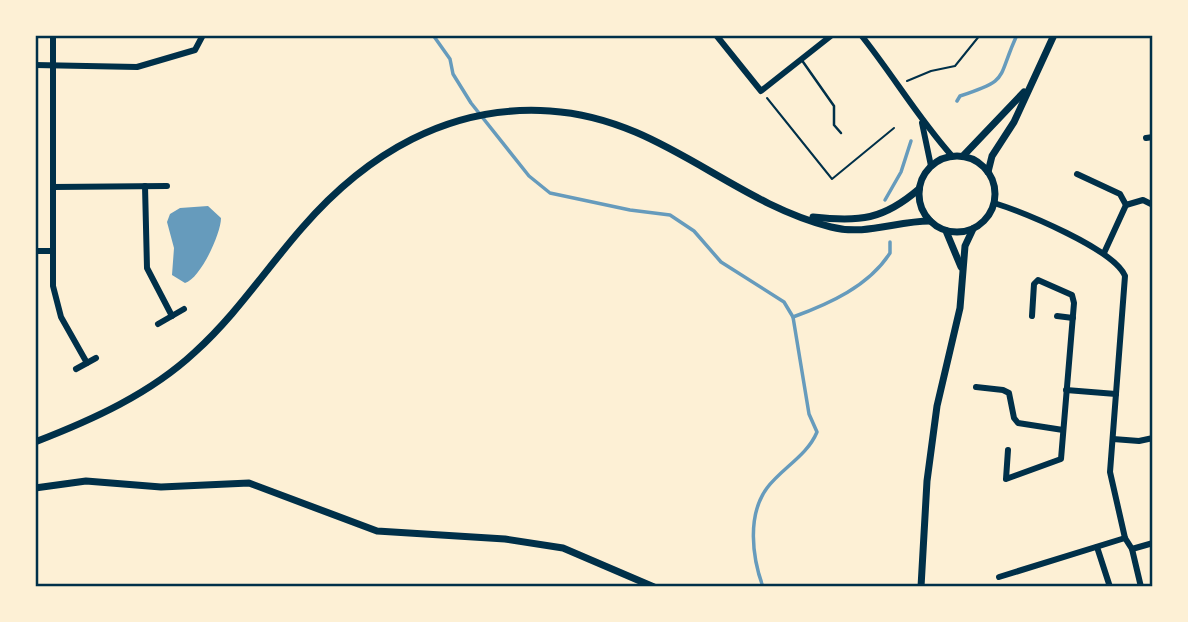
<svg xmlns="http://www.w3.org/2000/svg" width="1188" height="622" font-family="'Archivo Narrow',sans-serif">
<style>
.water{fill:#669bbc}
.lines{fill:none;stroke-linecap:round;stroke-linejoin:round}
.stream{stroke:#669bbc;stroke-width:3.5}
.path{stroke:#003049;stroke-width:2}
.service{stroke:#003049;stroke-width:2.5}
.minor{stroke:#003049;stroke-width:6}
.tertiary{stroke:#003049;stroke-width:7}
.neatline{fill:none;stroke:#003049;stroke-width:2.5}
</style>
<rect width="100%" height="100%" fill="#fdf0d5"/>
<path class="water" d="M 208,206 L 221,218 C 221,234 200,279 185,283 L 172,275 L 174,248 L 167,222 L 170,214 L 180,208 Z"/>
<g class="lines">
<g class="stream">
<path d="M 433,35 L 450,59 L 453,74 L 471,103 L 529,176 L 550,193 L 630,210 L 670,215 L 694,231 L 721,262 L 784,302 L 793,317 L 809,414 L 817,432 C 807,456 782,468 767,488 C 747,515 752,557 763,587"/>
<path d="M 957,101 L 960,96 C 1011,79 996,80 1017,35"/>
<polyline points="885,200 901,172 911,141"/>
<path d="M 793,317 C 829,304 869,286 890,253 L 890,242"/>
</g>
<g class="path">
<polyline points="907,81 931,71 955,66 980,35"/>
<polyline points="767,98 832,179 894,128"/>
</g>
<polyline class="service" points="801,59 834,106 834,125 841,133"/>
<g class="minor">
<polyline points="53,35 53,286 61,317 87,363"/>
<polyline points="716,35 761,91 832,35"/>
<path d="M 861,35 C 893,75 918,118 952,156"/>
<polyline points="35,65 137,67 195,50 203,35"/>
<polyline points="922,123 931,166"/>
<polyline points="1146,138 1153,137"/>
<polyline points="1077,174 1120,194 1126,205 1143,200 1153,205"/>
<polyline points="145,186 147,268 172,316"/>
<polyline points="53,187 167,186"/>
<path d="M 994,203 C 1023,212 1114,249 1125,276 L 1110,472 L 1125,538 L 1132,549 L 1141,587"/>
<polyline points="35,251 53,251"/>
<polyline points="1104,253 1126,205"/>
<polyline points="1057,316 1073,318"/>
<polyline points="158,324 184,309"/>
<polyline points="76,369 96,358"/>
<polyline points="976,387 1003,390 1009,393 1014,418 1018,423 1063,430"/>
<polyline points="1066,390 1116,394"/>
<polyline points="1113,439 1139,441 1153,438"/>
<polyline points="1008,450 1006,479 1061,459 1074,303 1072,295 1038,280 1034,284 1032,316"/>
<polyline points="1097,547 1110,587"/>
<polyline points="1132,549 1153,543"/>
<polyline points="999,577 1125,538"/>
</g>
<g class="tertiary">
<circle cx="957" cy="194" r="38"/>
<polyline points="963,156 1024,92"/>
<polyline points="988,172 992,156 1014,122 1054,35"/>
<path d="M 813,217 C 860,222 883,220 919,189"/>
<polyline points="946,231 961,267"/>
<path d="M 35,442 C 92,420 150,394 195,352 C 236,315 266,269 302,228 C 366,154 449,104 550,111 C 661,118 729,201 831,227 C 865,236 896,221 930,221"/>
<polyline points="35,488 86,481 161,487 249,483 377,531 505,539 563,548 654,587"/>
<polyline points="921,587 927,481 937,406 960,308 965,246 973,229"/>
</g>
</g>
<rect width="1188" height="622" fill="none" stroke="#fdf0d5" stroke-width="74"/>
<rect x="37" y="37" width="1114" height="548" class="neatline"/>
</svg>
